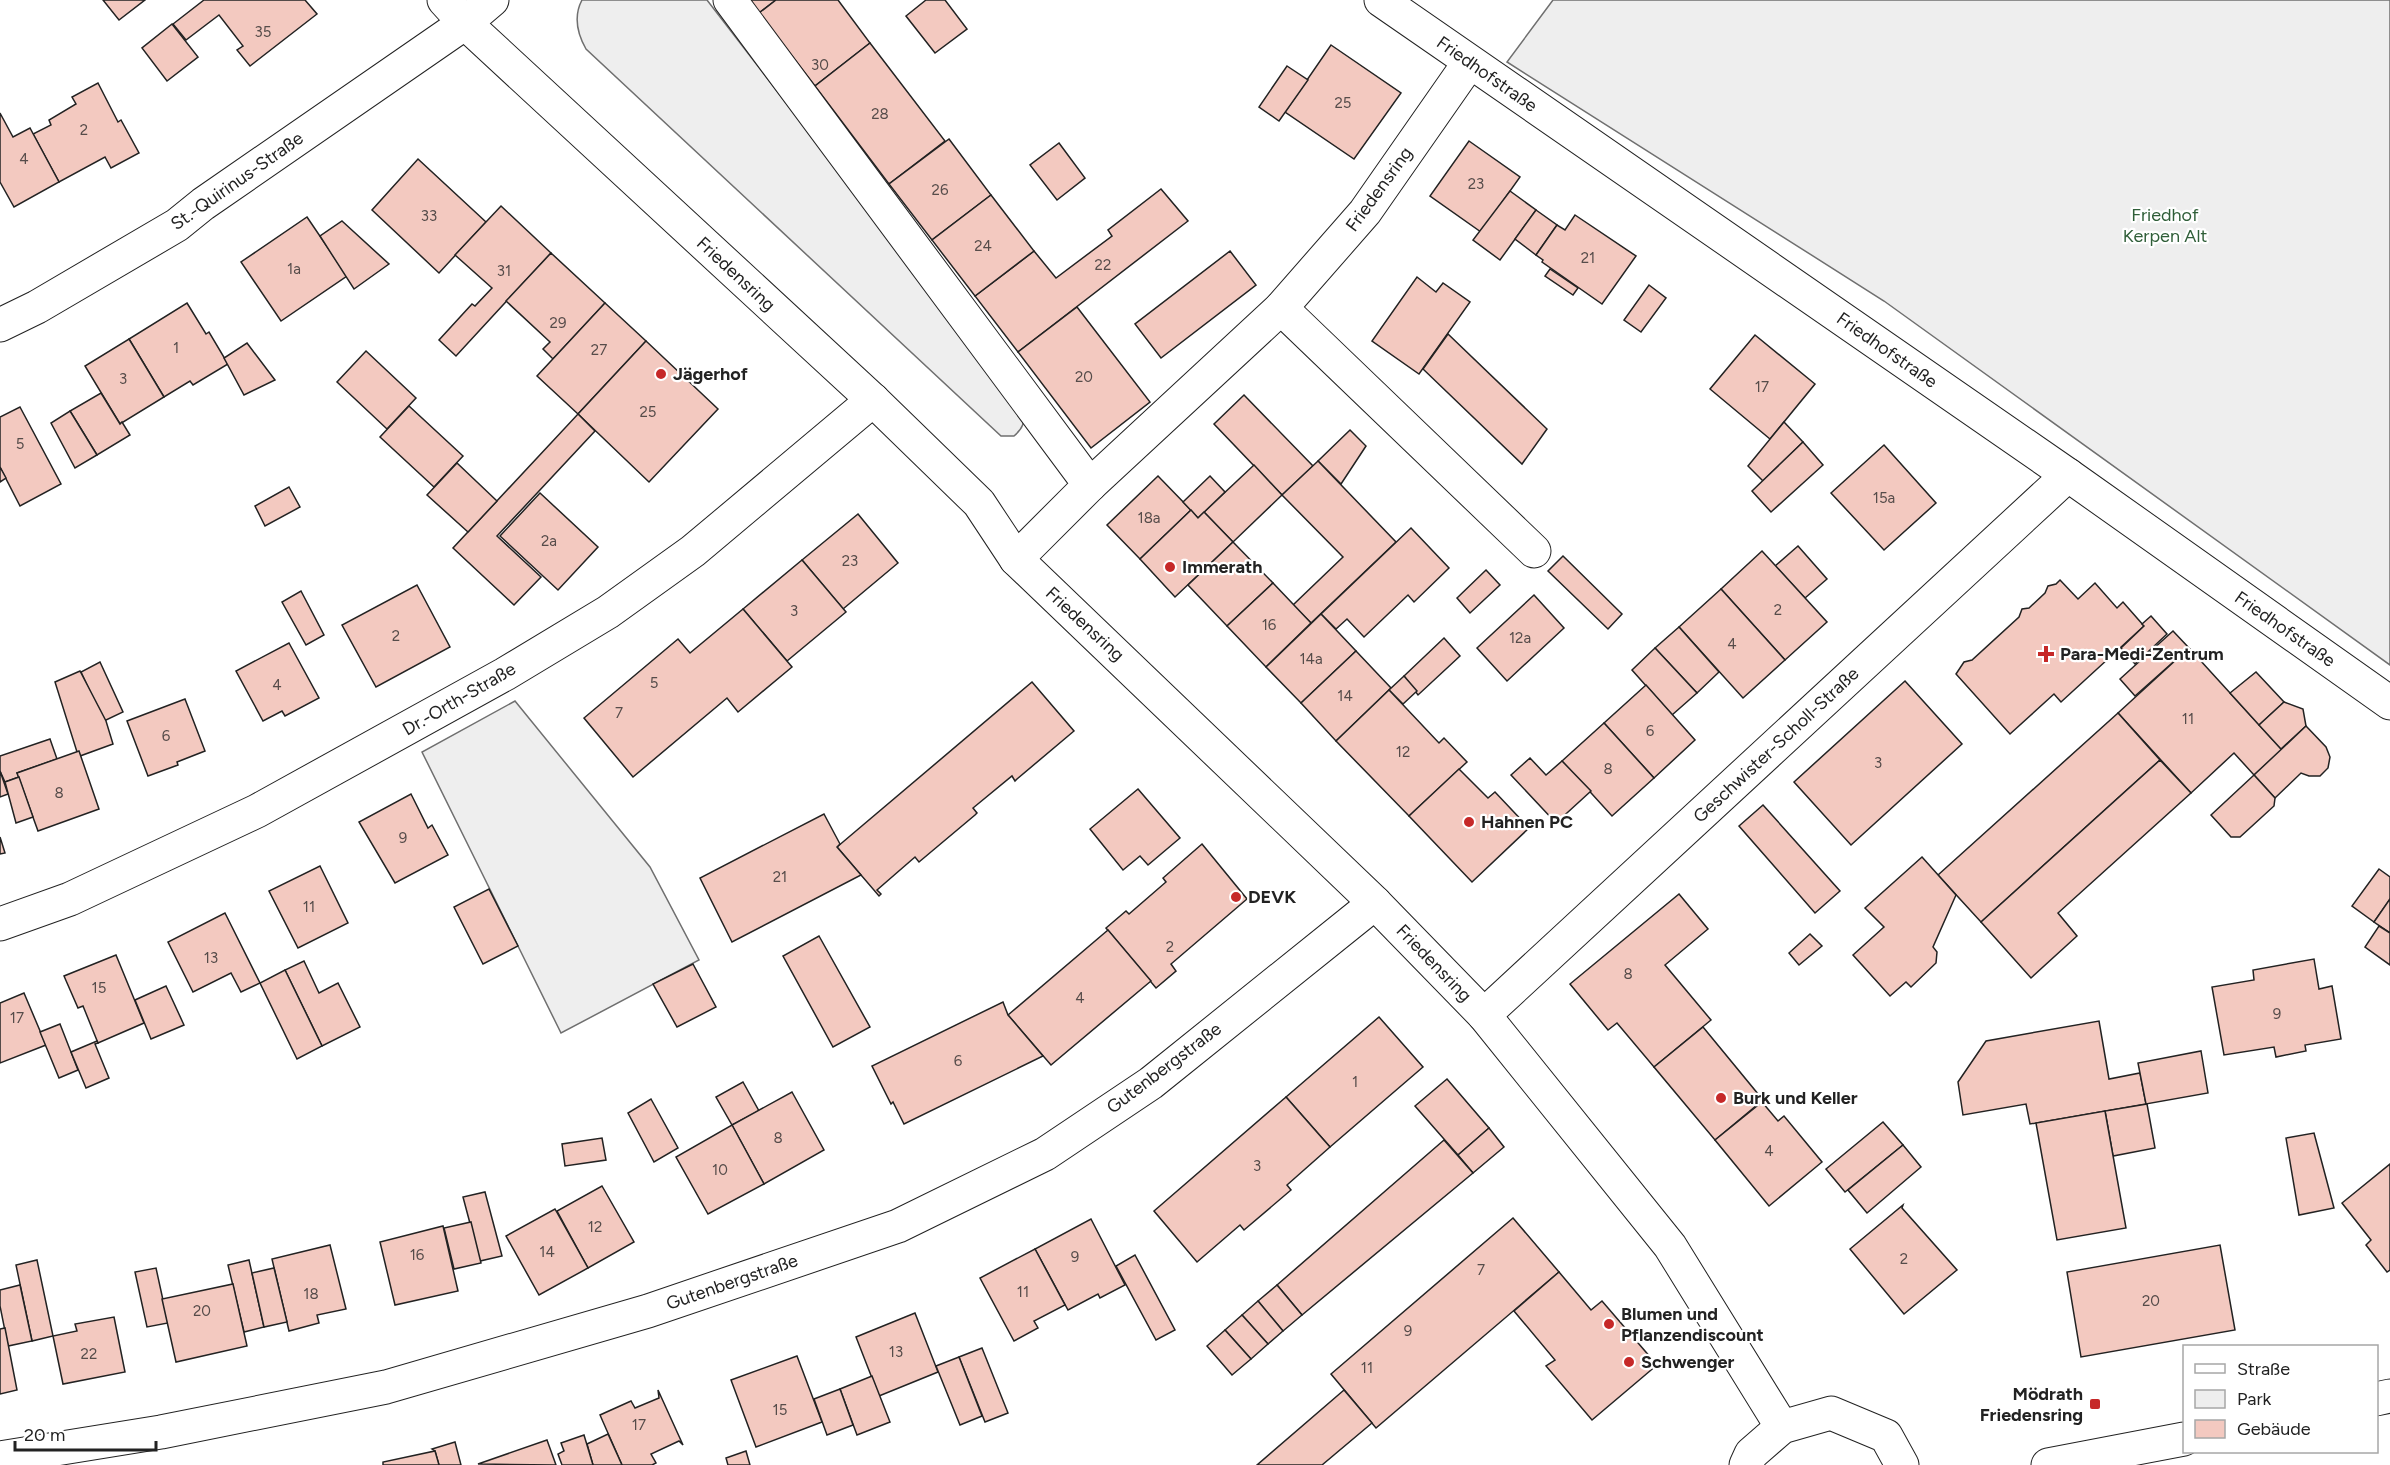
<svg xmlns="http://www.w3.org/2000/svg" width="2390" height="1465" font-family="Figtree,sans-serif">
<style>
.green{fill:#eee;stroke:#6f6f6f;stroke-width:1.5}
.building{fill:#f3c9c0;stroke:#222;stroke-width:1.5}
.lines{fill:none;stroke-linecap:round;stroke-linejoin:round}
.street-casing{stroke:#222;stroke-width:35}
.secondary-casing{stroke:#222;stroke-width:35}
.street{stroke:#fff;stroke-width:33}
.secondary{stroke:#fff;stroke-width:33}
.poi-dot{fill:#c62828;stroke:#fff;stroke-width:2}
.labels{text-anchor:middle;stroke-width:4.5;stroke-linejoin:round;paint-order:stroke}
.number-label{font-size:15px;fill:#564c4a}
.street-label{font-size:18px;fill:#222;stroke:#fff}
.park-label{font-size:18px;fill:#2f5e38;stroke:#fff}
.poi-label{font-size:18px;font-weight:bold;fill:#222;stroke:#fff;text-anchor:start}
</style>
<rect width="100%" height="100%" fill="#fff"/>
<g class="green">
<path d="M 582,0 L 707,0 L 1023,411 C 1025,423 1023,428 1014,436 L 1001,436 L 586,49 C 577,33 573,17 582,0 Z"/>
<polygon points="1553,0 2390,0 2390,665 1884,301 1507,62"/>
<polygon points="515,701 650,867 699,960 561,1033 422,752"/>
</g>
<g class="building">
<polygon points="103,0 145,0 119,20"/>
<polygon points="204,0 305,0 317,14 250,66 237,50 243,46 219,15 186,40 173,24"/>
<polygon points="749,0 776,0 759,13"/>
<polygon points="776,0 838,0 870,43 815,86 759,13"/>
<polygon points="926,0 945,0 967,29 935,53 906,16"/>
<polygon points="172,24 198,57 167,81 142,48"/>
<polygon points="870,43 945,141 889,184 815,86"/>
<polygon points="1331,45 1401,93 1354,159 1285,112"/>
<polygon points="1287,66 1308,80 1279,121 1259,107"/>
<polygon points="98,83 118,122 121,120 139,153 111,168 105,157 59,182 33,134 51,125 49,120 76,104 72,97"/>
<polygon points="0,113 13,137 30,128 59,182 14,207 0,182"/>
<polygon points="949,139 991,195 932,240 889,184"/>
<polygon points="1469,141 1520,177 1481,232 1430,196"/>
<polygon points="1059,143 1085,178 1057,200 1030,165"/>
<polygon points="418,159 486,222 439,273 372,210"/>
<polygon points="1161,189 1188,221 1018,352 975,296 1034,251 1056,278 1112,236 1108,230"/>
<polygon points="1510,191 1536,210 1500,260 1473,240"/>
<polygon points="991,195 1034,251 975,296 932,240"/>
<polygon points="501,206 551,253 456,356 439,340 472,304 475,306 492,288 455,255"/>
<polygon points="1536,210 1557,225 1536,255 1515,239"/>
<polygon points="1575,215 1636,256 1602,304 1542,262 1543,260 1536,255 1557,225 1565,230"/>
<polygon points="307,217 347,276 281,321 241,262"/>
<polygon points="342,221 389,264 354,289 320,236"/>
<polygon points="1230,251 1256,285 1161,358 1135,324"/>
<polygon points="551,253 605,303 553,359 543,349 550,342 506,301"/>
<polygon points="1550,269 1578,288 1573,295 1545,276"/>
<polygon points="1417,277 1436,292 1443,283 1470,302 1419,374 1372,341"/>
<polygon points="1649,285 1666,298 1641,332 1624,320"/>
<polygon points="187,303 206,334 209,332 228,364 193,385 190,381 164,397 129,339"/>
<polygon points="605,303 646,341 578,414 537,376"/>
<polygon points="1077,307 1150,402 1091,448 1018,352"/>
<polygon points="1448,334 1547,429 1522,464 1423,369"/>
<polygon points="1755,335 1815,384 1770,439 1710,389"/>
<polygon points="129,339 164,397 120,424 85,366"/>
<polygon points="646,341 718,409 649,482 578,414"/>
<polygon points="247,343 275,380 244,395 224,358"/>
<polygon points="366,351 416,398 387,429 337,382"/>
<polygon points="101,393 120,424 122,422 130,435 97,455 70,411"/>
<polygon points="1244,395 1313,466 1282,495 1214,424"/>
<polygon points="409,406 463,456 434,487 380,437"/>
<polygon points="20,407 61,484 20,506 0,467 0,417"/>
<polygon points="70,411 97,455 75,468 51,423"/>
<polygon points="578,414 595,431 497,536 541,577 514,605 453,548"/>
<polygon points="1784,422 1803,442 1763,481 1748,466"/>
<polygon points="1350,430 1366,446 1341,484 1318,461"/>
<polygon points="1803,442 1823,465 1771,512 1752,491"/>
<polygon points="1884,445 1936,503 1884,550 1831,493"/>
<polygon points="1318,461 1396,542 1311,623 1293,605 1343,557 1282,495"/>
<polygon points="457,463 497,501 468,532 427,495"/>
<polygon points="1254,465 1282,495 1233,542 1204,512"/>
<polygon points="0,467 6,478 0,482"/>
<polygon points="1158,476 1191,510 1140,559 1107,525"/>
<polygon points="1210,476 1225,492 1198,518 1183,502"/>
<polygon points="289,487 300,507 265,526 255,506"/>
<polygon points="540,493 598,547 558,590 500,536"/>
<polygon points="1191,510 1198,518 1204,512 1233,542 1175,597 1140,559"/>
<polygon points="858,514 898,563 843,609 802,560"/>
<polygon points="1411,528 1449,568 1414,602 1408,595 1364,637 1347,619 1336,629 1321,614"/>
<polygon points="1233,542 1273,583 1227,626 1188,585"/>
<polygon points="1798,546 1827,579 1805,598 1775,566"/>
<polygon points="1762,551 1827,622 1785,660 1721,589"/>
<polygon points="1563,556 1622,614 1608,629 1548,571"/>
<polygon points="802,560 846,612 787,661 743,609"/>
<polygon points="1486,570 1500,585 1470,613 1457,598"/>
<polygon points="2060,580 2078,599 2095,583 2117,608 2123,602 2144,626 2061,702 2054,694 2010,734 1956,674 1964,662 1972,660 2019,617 2022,609 2029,608 2045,593 2048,586 2056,584"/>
<polygon points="1273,583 1311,623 1266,667 1227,626"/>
<polygon points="417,585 450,647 376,687 342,625"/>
<polygon points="1721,589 1785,660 1743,698 1679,627"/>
<polygon points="301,591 324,635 306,645 282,602"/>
<polygon points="1534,595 1564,628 1507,681 1477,648"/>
<polygon points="743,609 792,667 738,712 727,698 633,777 584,718 678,639 690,653"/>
<polygon points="1321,614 1356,651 1301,703 1266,667"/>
<polygon points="2151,616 2167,634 2135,664 2121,648 2144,626 2142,624"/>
<polygon points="1679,627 1719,672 1697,693 1655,648"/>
<polygon points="2173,631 2189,648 2135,696 2120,679"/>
<polygon points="1444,638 1460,656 1418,695 1404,676"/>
<polygon points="289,643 319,698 285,716 282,711 263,721 236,671"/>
<polygon points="1655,648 1697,693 1672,715 1632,670"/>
<polygon points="2189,648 2282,750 2254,775 2234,753 2191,793 2118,713"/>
<polygon points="1356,651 1391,688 1336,741 1301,703"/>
<polygon points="100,662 123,712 104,721 81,672"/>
<polygon points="80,671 106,721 113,744 80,756 77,752 55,682"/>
<polygon points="2256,672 2284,702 2259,725 2230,693"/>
<polygon points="1404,676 1417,691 1403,704 1389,690"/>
<polygon points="1905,681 1962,744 1851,845 1794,782"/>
<polygon points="1032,682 1074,731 1017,779 1015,781 1012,776 973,808 977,813 975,815 919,862 915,857 877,890 881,894 879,896 837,847"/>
<polygon points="1646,685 1695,740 1654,778 1604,723"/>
<polygon points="1389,690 1439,743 1444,738 1467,762 1409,816 1336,741"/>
<polygon points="185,699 205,751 177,762 178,765 148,776 127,721"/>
<polygon points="2284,702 2303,709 2306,726 2281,749 2259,725"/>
<polygon points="2118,713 2160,760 1981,922 1938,875"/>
<polygon points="1604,723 1654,778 1612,816 1562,761"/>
<polygon points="2306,726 2326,747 2330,757 2328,768 2320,776 2309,776 2301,773 2275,798 2254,775"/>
<polygon points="50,739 57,759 17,773 19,777 5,782 0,771 0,756"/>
<polygon points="79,751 99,809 38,831 17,773"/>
<polygon points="1530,758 1546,775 1562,761 1591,791 1556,823 1511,775"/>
<polygon points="2160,760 2191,793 2058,913 2077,936 2031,978 1981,922"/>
<polygon points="1459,769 1488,798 1495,792 1529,828 1472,882 1409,816"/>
<polygon points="0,771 8,794 0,797"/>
<polygon points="2254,775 2275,798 2274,806 2240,837 2231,837 2211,815"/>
<polygon points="19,777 33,817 16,823 5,782"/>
<polygon points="1138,789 1180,838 1148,865 1140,856 1123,870 1090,829"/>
<polygon points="411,794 428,828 432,825 448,855 395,883 359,822"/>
<polygon points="1763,805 1840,891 1815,913 1739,826"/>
<polygon points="824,814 840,844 837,847 861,875 732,942 700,878"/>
<polygon points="0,837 5,853 0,854"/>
<polygon points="1202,844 1247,899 1171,964 1176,971 1156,988 1106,928 1126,911 1129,914 1166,882 1163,878"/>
<polygon points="1922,857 1956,895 1933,947 1937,952 1936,963 1911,987 1906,982 1890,996 1853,955 1884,927 1865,908"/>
<polygon points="320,866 348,923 298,948 269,891"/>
<polygon points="2379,869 2390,877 2390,899 2374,922 2352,906"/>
<polygon points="489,889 518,946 483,964 454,907"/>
<polygon points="1679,894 1708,929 1665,965 1711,1020 1654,1067 1617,1023 1608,1030 1570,984"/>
<polygon points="2390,899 2390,933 2374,922"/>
<polygon points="225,913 260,983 241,992 231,973 193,992 168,942"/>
<polygon points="2379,926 2390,933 2390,965 2365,947"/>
<polygon points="1108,930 1151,981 1051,1065 1008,1015"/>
<polygon points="1810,934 1822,946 1799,965 1789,953"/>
<polygon points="819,936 870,1027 833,1047 783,956"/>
<polygon points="116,955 144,1023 98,1043 83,1006 78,1008 64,976"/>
<polygon points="2314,959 2319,989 2332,986 2341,1039 2305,1045 2306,1051 2276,1057 2274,1047 2224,1055 2212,987 2254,980 2253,970"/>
<polygon points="304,961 319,993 338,983 360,1027 322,1046 285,970"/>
<polygon points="693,964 716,1007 677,1027 653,984"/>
<polygon points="285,970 322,1046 297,1059 260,983"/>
<polygon points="166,986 184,1025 151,1039 135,1000"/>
<polygon points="24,993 46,1045 0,1063 0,1003"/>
<polygon points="1003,1002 1008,1015 1043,1056 904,1124 893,1102 891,1104 872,1066"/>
<polygon points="1379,1017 1423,1067 1330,1147 1286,1097"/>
<polygon points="2099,1021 2109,1079 2140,1073 2146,1104 2030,1124 2026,1104 1963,1115 1958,1082 1986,1041"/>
<polygon points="60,1024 78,1070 59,1078 40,1032"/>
<polygon points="1703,1027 1763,1100 1715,1140 1654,1067"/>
<polygon points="97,1041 98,1043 95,1044 109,1078 86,1088 71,1052"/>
<polygon points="2201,1051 2208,1093 2146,1104 2138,1063"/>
<polygon points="1447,1079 1489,1128 1458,1155 1415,1106"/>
<polygon points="743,1082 759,1111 732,1125 716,1097"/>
<polygon points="792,1092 824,1150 764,1184 732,1125"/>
<polygon points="1286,1097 1330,1147 1287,1185 1291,1190 1244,1230 1240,1225 1197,1262 1154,1211"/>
<polygon points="651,1099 678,1148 654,1162 628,1113"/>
<polygon points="1762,1102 1778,1121 1784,1116 1822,1162 1769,1206 1715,1140"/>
<polygon points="2147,1104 2155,1148 2113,1156 2105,1111"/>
<polygon points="2105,1111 2126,1228 2057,1240 2036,1123"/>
<polygon points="1883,1122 1903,1145 1845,1192 1826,1169"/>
<polygon points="732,1125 764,1184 708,1214 676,1157"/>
<polygon points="1489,1128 1504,1147 1473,1173 1458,1155"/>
<polygon points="2314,1133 2334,1208 2299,1215 2286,1138"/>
<polygon points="602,1138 606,1160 565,1166 562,1144"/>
<polygon points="1444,1140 1473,1173 1302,1315 1277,1285"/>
<polygon points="1903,1145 1921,1167 1867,1213 1848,1190"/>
<polygon points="2390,1164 2390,1270 2387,1272 2366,1245 2371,1240 2342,1203"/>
<polygon points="602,1186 634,1242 588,1268 557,1211"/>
<polygon points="485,1192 502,1256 480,1261 463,1197"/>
<polygon points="1903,1205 1902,1208 1957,1270 1904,1314 1850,1249"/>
<polygon points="555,1209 588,1268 539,1295 506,1236"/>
<polygon points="1513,1218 1559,1272 1376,1428 1331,1374"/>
<polygon points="1091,1219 1125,1285 1100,1298 1098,1294 1068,1310 1035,1249"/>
<polygon points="471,1222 481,1263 454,1269 444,1228"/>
<polygon points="443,1226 458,1291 395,1305 380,1242"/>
<polygon points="330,1245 346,1309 317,1315 319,1323 289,1331 272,1259"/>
<polygon points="2220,1245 2235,1330 2081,1357 2067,1272"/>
<polygon points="1035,1249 1065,1305 1034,1321 1038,1328 1014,1341 980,1278"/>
<polygon points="1135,1255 1175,1330 1156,1340 1116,1266"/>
<polygon points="37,1260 53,1336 32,1341 16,1265"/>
<polygon points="249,1260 264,1327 244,1332 228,1265"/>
<polygon points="156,1268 168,1323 147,1327 135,1272"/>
<polygon points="274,1268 287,1322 264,1327 252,1273"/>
<polygon points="1559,1272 1591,1310 1602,1301 1657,1365 1592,1420 1546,1366 1555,1360 1514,1311"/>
<polygon points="233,1284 247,1346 176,1362 162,1299"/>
<polygon points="20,1285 32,1341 8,1346 0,1306 0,1290"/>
<polygon points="1277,1285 1302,1315 1283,1331 1258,1301"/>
<polygon points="1258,1301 1283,1331 1268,1344 1242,1315"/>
<polygon points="915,1313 938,1372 879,1396 856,1337"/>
<polygon points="1242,1315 1268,1344 1251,1359 1225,1330"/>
<polygon points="114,1317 125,1372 63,1384 53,1336 77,1331 75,1324"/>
<polygon points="5,1328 17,1390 0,1394 0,1329"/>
<polygon points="1225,1330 1251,1359 1232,1375 1207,1346"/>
<polygon points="982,1348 1008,1413 985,1422 959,1357"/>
<polygon points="797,1356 822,1422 756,1447 731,1380"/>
<polygon points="959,1357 982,1416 960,1425 936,1366"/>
<polygon points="872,1376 890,1422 857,1435 840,1389"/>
<polygon points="840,1389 853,1425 827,1435 814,1399"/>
<polygon points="658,1390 683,1445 679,1441 651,1454 656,1463 652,1465 622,1465 600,1415 631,1401 635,1408 659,1398"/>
<polygon points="1344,1390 1372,1423 1322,1465 1257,1465"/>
<polygon points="608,1434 622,1465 593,1465 587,1444"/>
<polygon points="584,1435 593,1465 562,1465 558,1454 564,1451 561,1443"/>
<polygon points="547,1440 556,1465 478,1464"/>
<polygon points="455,1442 461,1465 439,1465 435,1451 432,1449"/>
<polygon points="435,1451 439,1465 383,1465 383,1462"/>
<polygon points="746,1451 750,1465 728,1465 726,1458"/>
</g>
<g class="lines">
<defs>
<g id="street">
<polyline points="444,0 465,23 873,400 979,503 1016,559 1375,903 1484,1015 1670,1246 1782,1427"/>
<polyline points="730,0 1090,485 1016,559"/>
<polyline points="1381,0 2068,475 2390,703"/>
<polyline points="1281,308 1534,551"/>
<polyline points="0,325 37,307 177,225 203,204 465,23 492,0"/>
<polyline points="1090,485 1281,308 1365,212 1469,63"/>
<polyline points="0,924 70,899 257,811 505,674 608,612 693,551 873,400"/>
<polyline points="1484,1015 2068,475"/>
<polyline points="0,1458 161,1432 386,1387 648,1311 898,1226 1045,1154 1151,1083 1375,903"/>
</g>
<g id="secondary">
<polyline points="2376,1399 2390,1396"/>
<polyline points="1746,1465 1751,1454 1782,1427 1831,1413 1886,1436 1902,1465"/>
<polyline points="2048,1465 2184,1439"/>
</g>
</defs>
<use href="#street" class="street-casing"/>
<use href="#secondary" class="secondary-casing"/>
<use href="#street" class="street"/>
<use href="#secondary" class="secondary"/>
</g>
<g class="poi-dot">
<circle cx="661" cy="374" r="6"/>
<circle cx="1170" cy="567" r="6"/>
<path d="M2043 645h6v6h6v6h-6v6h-6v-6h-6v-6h6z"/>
<circle cx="1469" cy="822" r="6"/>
<circle cx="1236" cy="897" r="6"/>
<circle cx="1721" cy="1098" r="6"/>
<circle cx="1609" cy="1324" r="6"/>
<circle cx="1629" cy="1362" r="6"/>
<rect x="2089" y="1398" width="12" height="12" rx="3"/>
</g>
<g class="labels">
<g class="number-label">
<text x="263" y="37">35</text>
<text x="820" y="70">30</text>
<text x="1343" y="108">25</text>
<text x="880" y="119">28</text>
<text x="84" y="135">2</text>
<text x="24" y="164">4</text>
<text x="1476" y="189">23</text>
<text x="940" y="195">26</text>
<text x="429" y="221">33</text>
<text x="983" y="251">24</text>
<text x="1588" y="263">21</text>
<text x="1103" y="270">22</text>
<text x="294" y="274">1a</text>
<text x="504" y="276">31</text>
<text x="558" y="328">29</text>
<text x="176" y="353">1</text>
<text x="599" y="355">27</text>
<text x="1084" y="382">20</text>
<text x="123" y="384">3</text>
<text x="1762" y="392">17</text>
<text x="648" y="417">25</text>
<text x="20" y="449">5</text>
<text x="1884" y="503">15a</text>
<text x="1149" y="523">18a</text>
<text x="549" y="546">2a</text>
<text x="850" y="566">23</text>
<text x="1778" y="615">2</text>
<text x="794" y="616">3</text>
<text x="1269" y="630">16</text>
<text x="396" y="641">2</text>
<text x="1520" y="643">12a</text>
<text x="1732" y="649">4</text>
<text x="1311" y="664">14a</text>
<text x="654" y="688">5</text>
<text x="277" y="690">4</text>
<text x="1345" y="701">14</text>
<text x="619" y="718">7</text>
<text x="2188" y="724">11</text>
<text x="1650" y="736">6</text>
<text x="166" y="741">6</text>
<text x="1403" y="757">12</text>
<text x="1878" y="768">3</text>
<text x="1608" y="774">8</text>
<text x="59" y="798">8</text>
<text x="403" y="843">9</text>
<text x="780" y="882">21</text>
<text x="309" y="912">11</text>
<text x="1170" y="952">2</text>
<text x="211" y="963">13</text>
<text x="1628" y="979">8</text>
<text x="99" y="993">15</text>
<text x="1080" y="1003">4</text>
<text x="2277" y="1019">9</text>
<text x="17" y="1023">17</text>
<text x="958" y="1066">6</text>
<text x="1355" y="1087">1</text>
<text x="778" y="1143">8</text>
<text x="1769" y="1156">4</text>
<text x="1257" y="1171">3</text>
<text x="720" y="1175">10</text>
<text x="595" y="1232">12</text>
<text x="547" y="1257">14</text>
<text x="417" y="1260">16</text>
<text x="1075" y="1262">9</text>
<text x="1904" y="1264">2</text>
<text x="1481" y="1275">7</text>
<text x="1023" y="1297">11</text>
<text x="311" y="1299">18</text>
<text x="2151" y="1306">20</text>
<text x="202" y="1316">20</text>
<text x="1408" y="1336">9</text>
<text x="896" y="1357">13</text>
<text x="89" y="1359">22</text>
<text x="1367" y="1373">11</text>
<text x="780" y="1415">15</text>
<text x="639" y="1430">17</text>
</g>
<g class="street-label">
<text transform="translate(1487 74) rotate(35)" y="6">Friedhofstraße</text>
<text transform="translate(237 181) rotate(-35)" y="6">St.-Quirinus-Straße</text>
<text transform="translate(1379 189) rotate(-54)" y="6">Friedensring</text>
<text transform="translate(736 274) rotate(43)" y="6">Friedensring</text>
<text transform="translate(1887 350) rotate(35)" y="6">Friedhofstraße</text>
<text transform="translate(1085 624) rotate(43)" y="6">Friedensring</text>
<text transform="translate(2285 629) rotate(35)" y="6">Friedhofstraße</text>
<text transform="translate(459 699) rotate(-30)" y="6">Dr.-Orth-Straße</text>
<text transform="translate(1776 745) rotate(-43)" y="6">Geschwister-Scholl-Straße</text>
<text transform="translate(1434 963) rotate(46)" y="6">Friedensring</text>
<text transform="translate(1164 1068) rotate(-37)" y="6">Gutenbergstraße</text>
<text transform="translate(732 1282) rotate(-19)" y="6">Gutenbergstraße</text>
</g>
<g class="park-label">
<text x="2165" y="221">Friedhof<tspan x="2165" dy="21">Kerpen Alt</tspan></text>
</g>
<g class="poi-label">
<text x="673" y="380">Jägerhof</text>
<text x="1182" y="573">Immerath</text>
<text x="2060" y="660">Para-Medi-Zentrum</text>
<text x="1481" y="828">Hahnen PC</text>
<text x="1248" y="903">DEVK</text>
<text x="1733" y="1104">Burk und Keller</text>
<text x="1621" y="1320">Blumen und<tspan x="1621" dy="21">Pflanzendiscount</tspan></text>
<text x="1641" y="1368">Schwenger</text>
<text x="2083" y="1400" text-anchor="end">Mödrath<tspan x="2083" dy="21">Friedensring</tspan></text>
</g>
</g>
<rect x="2183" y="1345" width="195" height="108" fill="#ffffff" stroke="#a7a7a7" stroke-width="1.5"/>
<rect x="2195" y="1364" width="30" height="9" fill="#ffffff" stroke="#a7a7a7" stroke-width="1.5"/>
<text x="2237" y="1375" font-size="18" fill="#222222">Straße</text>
<rect x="2195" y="1390" width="30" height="18" fill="#eeeeee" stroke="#a7a7a7" stroke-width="1.5"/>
<text x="2237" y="1405" font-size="18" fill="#222222">Park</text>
<rect x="2195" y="1420" width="30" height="18" fill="#f3c9c0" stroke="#a7a7a7" stroke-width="1.5"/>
<text x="2237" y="1435" font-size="18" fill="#222222">Gebäude</text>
<path d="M15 1441v9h141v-9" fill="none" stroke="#222222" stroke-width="3"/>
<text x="24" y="1441" font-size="18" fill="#222222" stroke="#ffffff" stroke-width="4.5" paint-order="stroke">20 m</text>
</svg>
